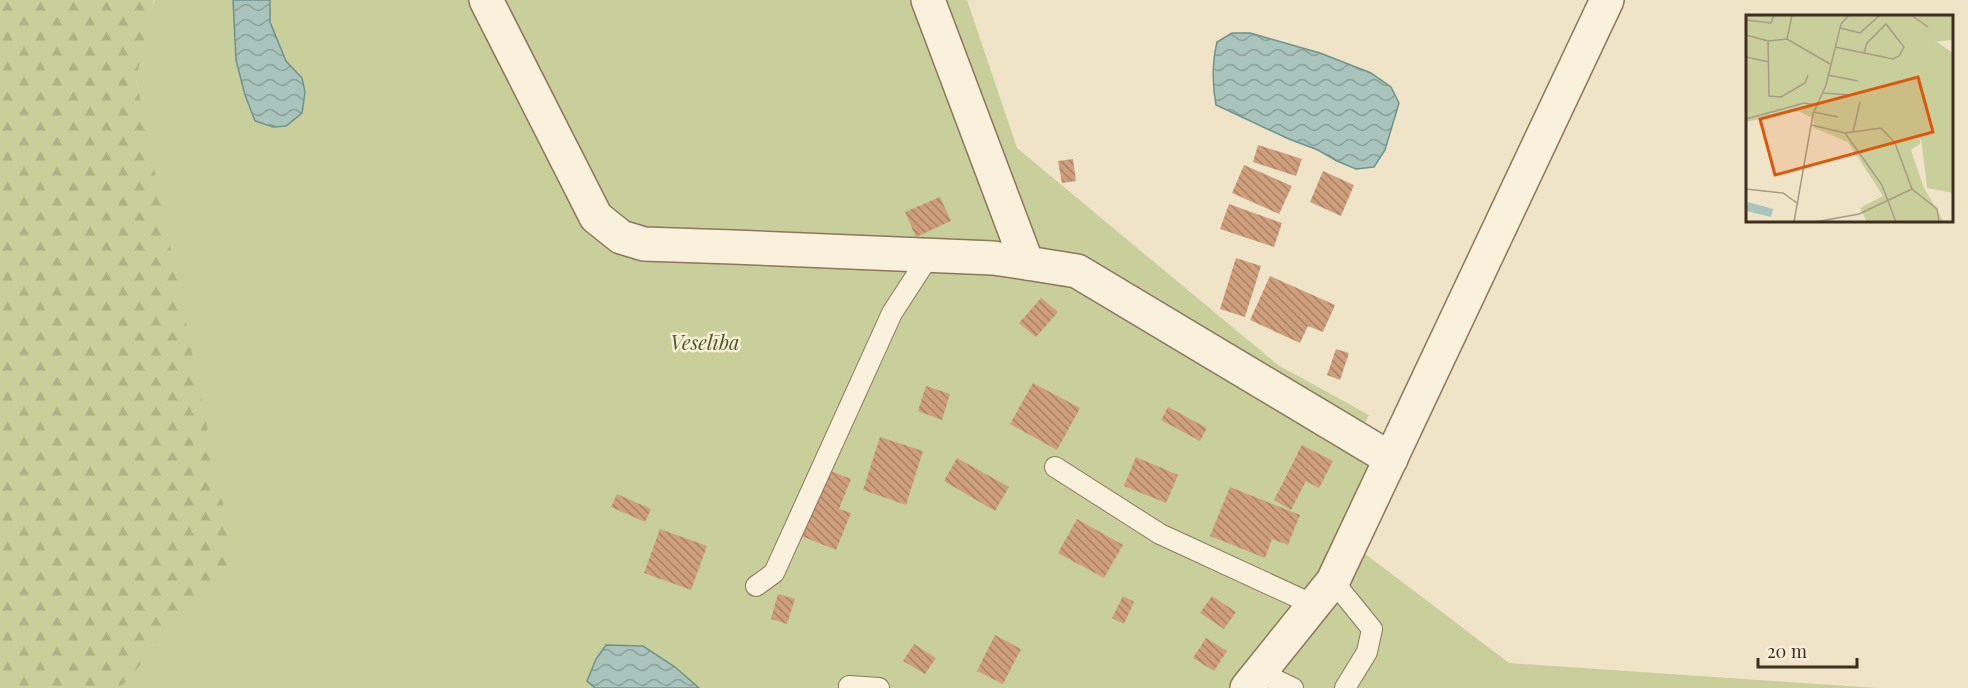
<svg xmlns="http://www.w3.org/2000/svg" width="1968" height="688" font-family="'Playfair Display',serif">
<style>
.green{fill:#c9cf9b}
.forest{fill:url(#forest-firs)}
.water{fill:url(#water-waves);stroke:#6f938a;stroke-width:1.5}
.building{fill:url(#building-back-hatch)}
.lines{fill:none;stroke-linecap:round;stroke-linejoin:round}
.service-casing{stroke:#8d765c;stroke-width:22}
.minor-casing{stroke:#8d765c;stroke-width:36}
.tertiary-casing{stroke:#8d765c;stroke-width:36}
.service{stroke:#faf1dc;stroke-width:20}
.minor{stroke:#faf1dc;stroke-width:33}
.tertiary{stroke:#faf1dc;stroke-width:33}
.labels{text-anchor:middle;stroke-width:5;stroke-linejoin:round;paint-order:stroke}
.park-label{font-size:20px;font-style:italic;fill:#4d5a26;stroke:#f7eed8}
.inset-road{fill:none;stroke:#a89b85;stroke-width:1.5}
.view{fill:#df570d;fill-opacity:0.15;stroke:#df570d;stroke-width:3}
.inset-edge{fill:none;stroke:#3d2e20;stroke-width:3}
</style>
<defs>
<pattern id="forest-firs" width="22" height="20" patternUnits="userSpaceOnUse" patternTransform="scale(1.5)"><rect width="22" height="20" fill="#c9cf9b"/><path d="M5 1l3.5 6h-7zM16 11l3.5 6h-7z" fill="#aeb285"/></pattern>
<pattern id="water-waves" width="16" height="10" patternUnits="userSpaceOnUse" patternTransform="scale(1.5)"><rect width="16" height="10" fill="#a9c4bc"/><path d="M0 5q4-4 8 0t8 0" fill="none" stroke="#8ba098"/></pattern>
<pattern id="building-back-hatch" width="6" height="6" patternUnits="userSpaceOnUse" patternTransform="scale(1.5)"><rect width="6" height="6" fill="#cf9f7d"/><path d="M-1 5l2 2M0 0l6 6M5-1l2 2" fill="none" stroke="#a98266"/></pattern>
</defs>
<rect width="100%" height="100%" fill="#f0e4c8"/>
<polygon class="green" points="155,0 967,0 1017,148 1278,365 1369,415 1360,433 1391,459 1343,537 1509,663 1877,688 113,688 180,338 133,61"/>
<polygon class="forest" points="0,0 154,0 136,79 234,559 120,688 0,688"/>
<g class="water">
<polygon points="233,0 270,0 270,22 286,61 302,78 305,92 302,113 286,126 273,127 255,121 245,95 236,60"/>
<path d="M 1232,33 L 1250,33 L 1320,53 L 1371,73 L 1391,87 L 1399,103 L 1385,150 L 1374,167 L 1356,169 L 1337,161 L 1318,150 L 1289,139 L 1216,105 C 1212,83 1212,63 1217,42 Z"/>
<polygon points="606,645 643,646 675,667 699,688 595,688 587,681 596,659"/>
</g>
<g class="building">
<polygon points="1258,145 1302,159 1296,176 1253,162"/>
<polygon points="1073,159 1076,181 1062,183 1058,161"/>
<polygon points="1244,165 1292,186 1279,214 1232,193"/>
<polygon points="1323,171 1354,185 1341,216 1310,202"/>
<polygon points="940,197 951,221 916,237 905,212"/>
<polygon points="1229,204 1282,223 1274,247 1220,229"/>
<polygon points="1236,258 1261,266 1245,317 1220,309"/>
<polygon points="1270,276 1335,305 1323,332 1308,326 1300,343 1250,320"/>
<polygon points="1041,298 1058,312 1036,337 1019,323"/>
<polygon points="1336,349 1349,353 1340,380 1327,375"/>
<polygon points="1033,383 1080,408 1057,450 1010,424"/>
<polygon points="926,386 950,394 942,420 918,411"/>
<polygon points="1168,407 1207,428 1200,441 1161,420"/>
<polygon points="880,437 923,451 906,505 863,490"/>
<polygon points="1302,445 1333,461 1319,488 1306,481 1291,510 1274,500"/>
<polygon points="1136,457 1178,475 1166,503 1124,486"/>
<polygon points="957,458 1009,487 995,511 944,481"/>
<polygon points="826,469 851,479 839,509 851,513 836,550 799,535"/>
<polygon points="1230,487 1300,515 1288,545 1272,539 1265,558 1210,536"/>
<polygon points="617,494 651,509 645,522 611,507"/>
<polygon points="1077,519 1123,545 1104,578 1058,553"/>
<polygon points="660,529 707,546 691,590 644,573"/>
<polygon points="778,594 795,599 787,624 771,619"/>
<polygon points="1123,596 1134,602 1124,624 1112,618"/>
<polygon points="1212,596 1236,612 1224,629 1200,613"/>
<polygon points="995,635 1021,649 1003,684 977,671"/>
<polygon points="1206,638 1227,651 1214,671 1193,658"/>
<polygon points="914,644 936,658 925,674 903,661"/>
</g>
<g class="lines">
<defs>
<g id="service">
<polyline points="1055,467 1160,534 1314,605"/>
<polyline points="1333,581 1372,629 1367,652 1345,688"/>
<polyline points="756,586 774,573 892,313 929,256"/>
<polyline points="1261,673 1293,688"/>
<polyline points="849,686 879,688"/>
</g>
<g id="minor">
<polyline points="486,0 596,217 621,237 644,244 733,247 993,258 1027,263"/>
<polyline points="928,0 1027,263 1077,271 1391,459"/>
</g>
<polyline id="tertiary" points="1247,688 1333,581 1607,0"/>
</defs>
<use href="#service" class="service-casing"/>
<use href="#minor" class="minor-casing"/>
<use href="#tertiary" class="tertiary-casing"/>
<use href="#service" class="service"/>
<use href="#minor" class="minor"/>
<use href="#tertiary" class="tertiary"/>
</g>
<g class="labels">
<g class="park-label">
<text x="705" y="350">Veselība</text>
</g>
</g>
<g transform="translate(1746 15)">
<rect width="207" height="207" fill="#f0e4c8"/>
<path d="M 0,0 L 207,0 L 207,25 L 183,27 L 165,94 L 175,115 L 174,129 L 165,135 L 178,173 L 198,207 L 121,207 L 114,193 L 137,181 L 102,127 L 68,113 L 67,103 L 52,96 L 0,107 Z" fill="#c9cf9b"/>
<path d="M 84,0 L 87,4 L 82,12 L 78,10 L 71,23 L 61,17 L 61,3 L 58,0 ZM 185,23 L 207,38 L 207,178 L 181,173 L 174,114 L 156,77 Z" fill="#c9cf9b"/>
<path d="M 2,187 L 27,194 L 25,202 L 0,196 Z" fill="#a9c4bc"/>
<path class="inset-road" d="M 165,0 L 182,12M 0,5 L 25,8 L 28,0M 94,13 L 114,18 L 134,0M 0,20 L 22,26 L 41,24 L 84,49M 41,24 L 46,0M 22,26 L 23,81 L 35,82 L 59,68 L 62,60M 89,32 L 147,44 L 153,41 L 158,32 L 140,9 L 121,28 L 118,38M 0,42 L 23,47M 82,60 L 112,66M 77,78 L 104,80M 68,97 L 92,102M 0,104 L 58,88 L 71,90M 65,110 L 99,118 L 136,170 L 150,207M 107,117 L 114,87M 99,118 L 135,113 L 149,128 L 166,174 L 191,194 L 193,207M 0,174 L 37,178 L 51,188M 48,207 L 67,99 L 80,70 L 95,9 L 103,0M 69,207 L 113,199 L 166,174"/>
<path class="view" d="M 172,62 L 187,117 L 29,160 L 14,104 Z"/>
<rect width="207" height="207" class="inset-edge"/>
</g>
<path d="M1758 658v9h99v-9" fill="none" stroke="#3d2e20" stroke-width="3"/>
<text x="1767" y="658" font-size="18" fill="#3d2e20" stroke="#f7eed8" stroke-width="4.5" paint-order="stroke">20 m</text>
</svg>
